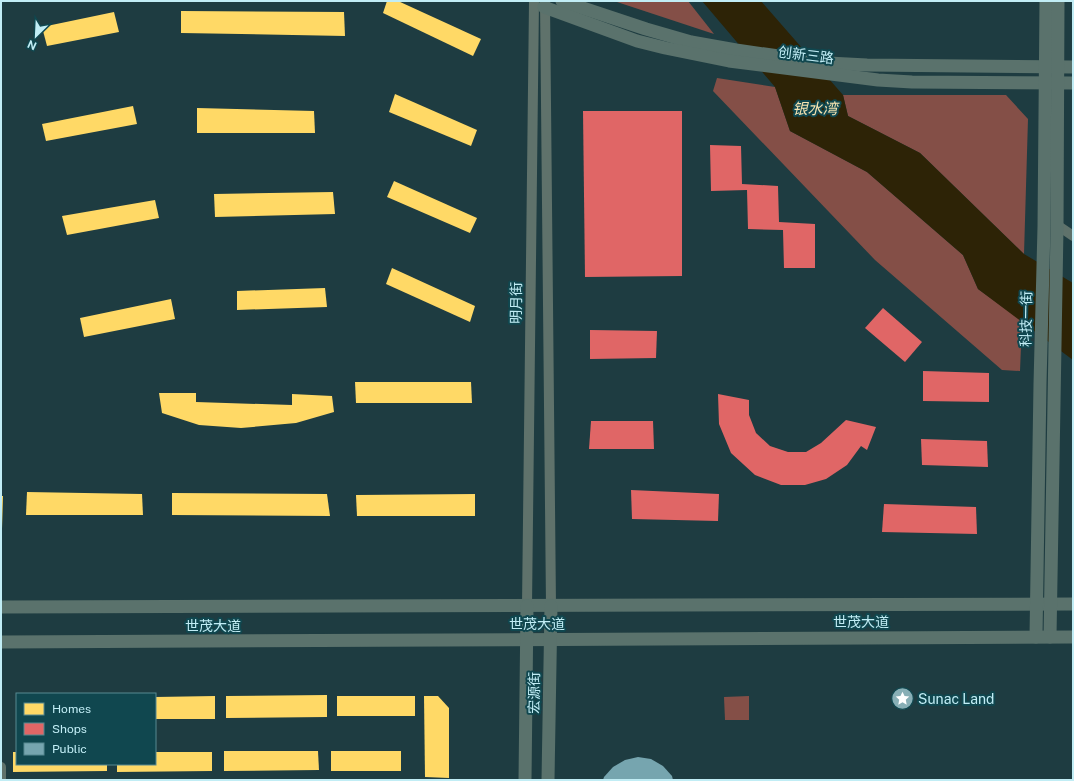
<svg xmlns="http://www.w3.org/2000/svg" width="1074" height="781" font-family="'Public Sans','Noto Sans SC',sans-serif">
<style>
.green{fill:#844f47}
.water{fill:#2d2306}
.homes{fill:#ffd966}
.shops{fill:#e06666}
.public{fill:#76a5af}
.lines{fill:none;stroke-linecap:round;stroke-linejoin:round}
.minor{stroke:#5f726b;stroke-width:10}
.major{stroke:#5a726c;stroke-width:13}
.labels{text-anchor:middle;stroke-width:4;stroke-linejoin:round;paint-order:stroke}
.street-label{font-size:14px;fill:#c1edf5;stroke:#10474f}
.poi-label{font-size:14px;fill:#c1edf5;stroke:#10474f;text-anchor:start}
.water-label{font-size:15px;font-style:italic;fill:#f6e3b0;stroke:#10474f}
</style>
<rect width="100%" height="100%" fill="#1e3c41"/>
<g class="green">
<polygon points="614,1 688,1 714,34"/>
<polygon points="717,78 775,87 790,131 867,172 963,255 978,289 1022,321 1020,371 1002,370 875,260 713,91"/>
<polygon points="843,95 1006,95 1028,119 1024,254 920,153 848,116"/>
<polygon points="749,696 749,720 725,720 724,697"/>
</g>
<polygon class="water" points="702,1 761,1 843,95 848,116 920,153 1024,254 1073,283 1073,360 978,289 963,255 867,172 790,131 775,87"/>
<g class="homes">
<polygon points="387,1 398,1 481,39 473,56 383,13"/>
<polygon points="181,11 344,12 345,36 181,33"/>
<polygon points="114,12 119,32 47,46 42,27"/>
<polygon points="395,94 477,130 471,146 389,112"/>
<polygon points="133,106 137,124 46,141 42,124"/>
<polygon points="197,108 314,111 315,133 197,133"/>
<polygon points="394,181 477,218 470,233 387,197"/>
<polygon points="333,192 335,214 215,217 214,194"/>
<polygon points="155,200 159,218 67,235 62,216"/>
<polygon points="392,268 475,306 470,322 386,284"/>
<polygon points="325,288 327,307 237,310 237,291"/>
<polygon points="171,299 175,319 84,337 80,318"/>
<polygon points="355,382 471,382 472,403 356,403"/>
<polygon points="159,393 196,393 196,402 292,405 292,394 332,396 334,412 296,423 241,428 199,425 162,413"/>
<polygon points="27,492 142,494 143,515 26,515"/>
<polygon points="172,493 327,494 330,516 172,515"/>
<polygon points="475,494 475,516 357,516 356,495"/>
<polygon points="1,496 3,496 2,528 1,528"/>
<polygon points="327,695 327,717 226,718 226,696"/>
<polygon points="215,696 215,719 155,719 155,697"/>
<rect x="337" y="696" width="78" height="20"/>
<polygon points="424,696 438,696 449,708 449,778 425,777"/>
<polygon points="224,751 318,751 319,770 224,771"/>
<rect x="331" y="751" width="70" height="20"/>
<polygon points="13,752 17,752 17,764 107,764 107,771 13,772"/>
<polygon points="155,752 212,752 212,771 117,772 117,764 155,764"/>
</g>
<g class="shops">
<polygon points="583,111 682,111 682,276 585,277"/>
<polygon points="710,145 741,146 742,184 778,186 779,222 815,224 815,268 784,268 783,230 748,229 747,190 711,191"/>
<polygon points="883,308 922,342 905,362 865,328"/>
<polygon points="590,330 657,331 656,358 590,359"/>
<polygon points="923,371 989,373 989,402 923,401"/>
<polygon points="718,394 749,400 749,415 756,433 770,446 788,452 806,452 821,443 846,420 876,427 867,450 861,446 847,465 826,479 805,485 781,485 755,475 731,453 719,424"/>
<polygon points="591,421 653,421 654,449 589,449"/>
<polygon points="921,439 987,441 988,467 922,465"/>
<polygon points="631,490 719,494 718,521 632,519"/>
<polygon points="884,504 976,507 977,534 882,532"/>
</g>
<polygon class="public" points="638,757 651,759 663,766 672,776 673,780 603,780 604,777 613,767 625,760"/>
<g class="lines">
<g class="minor">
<polyline points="545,2 551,606"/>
<polyline points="1057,225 1073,236"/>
<polyline points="527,606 534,1"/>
<polyline points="1,767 1,780"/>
</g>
<g class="major">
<polyline points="562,1 646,29 691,42 736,50 828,63 867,65 1073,67"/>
<polyline points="544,7 637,41 665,48 729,61 878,80 912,82 1073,83"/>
<polyline points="1,607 1073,604"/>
<polyline points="1036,637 1040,384 1044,227 1046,1"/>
<polyline points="1050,637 1057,228 1058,1"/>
<polyline points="1,642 1073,637"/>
<polyline points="525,780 527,606"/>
<polyline points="548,780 551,606"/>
</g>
</g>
<defs>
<symbol id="sight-disc" viewBox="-11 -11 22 22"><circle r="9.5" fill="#88afb6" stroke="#10474f"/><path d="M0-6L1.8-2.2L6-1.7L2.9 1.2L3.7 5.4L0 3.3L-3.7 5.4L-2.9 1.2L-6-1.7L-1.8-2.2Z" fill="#fff"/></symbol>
</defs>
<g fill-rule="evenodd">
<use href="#sight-disc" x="890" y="686" width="25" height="25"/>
</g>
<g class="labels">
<g class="street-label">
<text transform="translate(806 55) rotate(7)" y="5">创新三路</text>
<text transform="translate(516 303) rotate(-89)" y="5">明月街</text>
<text transform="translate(1026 319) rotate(-89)" y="5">科技一街</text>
<text x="861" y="627">世茂大道</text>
<text x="537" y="629">世茂大道</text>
<text x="213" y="631">世茂大道</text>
<text transform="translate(534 693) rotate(-89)" y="5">宏源街</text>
</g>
<g class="poi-label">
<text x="918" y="704">Sunac Land</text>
</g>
<g class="water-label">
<text x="815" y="114">银水湾</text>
</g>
</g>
<rect width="1074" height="781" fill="none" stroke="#c1edf5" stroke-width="4"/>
<rect x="16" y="693" width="140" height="72" fill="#10474f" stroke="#578991"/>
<rect x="24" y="703" width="20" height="12" fill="#ffd966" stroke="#578991"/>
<text x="52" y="713" font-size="12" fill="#c1edf5">Homes</text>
<rect x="24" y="723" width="20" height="12" fill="#e06666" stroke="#578991"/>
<text x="52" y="733" font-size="12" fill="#c1edf5">Shops</text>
<rect x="24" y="743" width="20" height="12" fill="#76a5af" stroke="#578991"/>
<text x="52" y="753" font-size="12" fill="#c1edf5">Public</text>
<g transform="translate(36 36) rotate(204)" stroke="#10474f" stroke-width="3" paint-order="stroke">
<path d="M0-3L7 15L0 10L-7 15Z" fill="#c1edf5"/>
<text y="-6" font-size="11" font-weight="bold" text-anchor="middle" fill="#c1edf5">N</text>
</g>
</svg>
